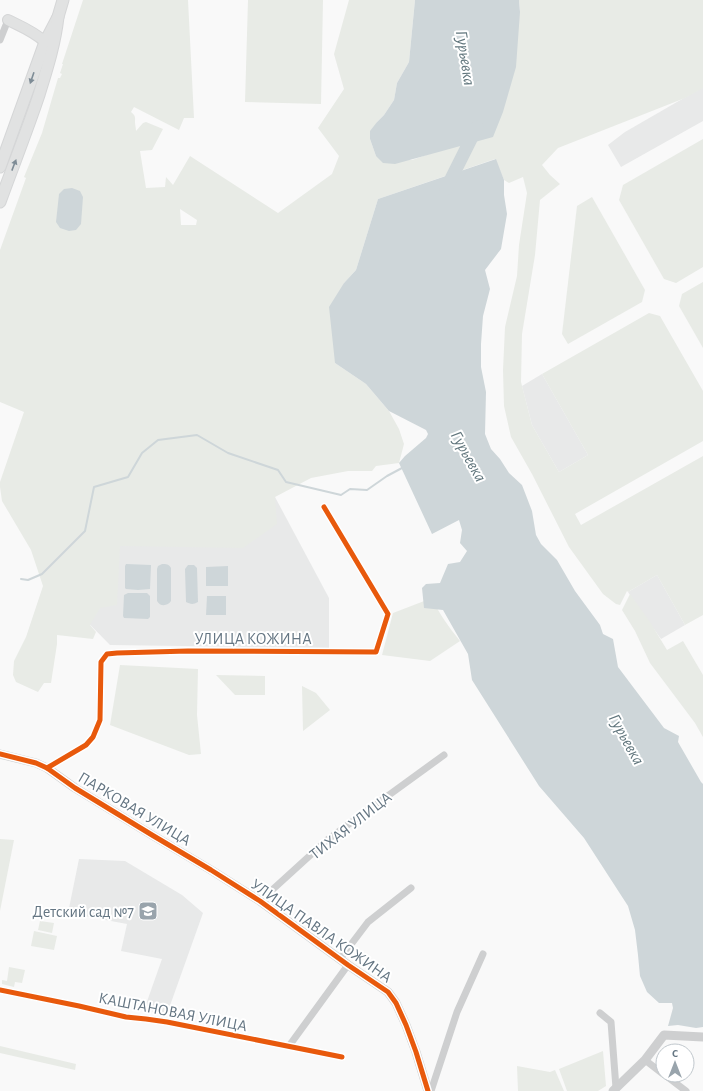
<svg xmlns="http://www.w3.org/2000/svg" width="703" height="1091" font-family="'Alegreya Sans',sans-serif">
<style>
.built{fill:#e8e9e9}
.green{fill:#e8ebe6;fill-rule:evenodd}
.water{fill:#ced6d9}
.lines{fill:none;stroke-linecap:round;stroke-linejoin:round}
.stream{stroke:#ced6d9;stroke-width:2}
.river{stroke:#ced6d9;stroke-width:13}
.secondary-casing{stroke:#d5d6d7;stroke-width:12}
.primary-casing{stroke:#d5d6d7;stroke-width:13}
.minor{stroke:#cecfd0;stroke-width:7}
.tertiary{stroke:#cecfd0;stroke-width:9}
.secondary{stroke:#e1e2e2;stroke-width:10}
.primary{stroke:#e1e2e2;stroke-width:11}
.cycleway-casing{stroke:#fff;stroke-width:8}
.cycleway{stroke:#e8590c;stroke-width:5}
.oneway{fill:#7e8c96}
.labels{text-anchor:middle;stroke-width:4;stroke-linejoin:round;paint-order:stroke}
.street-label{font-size:16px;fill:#657683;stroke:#fff}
.poi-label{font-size:16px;fill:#657683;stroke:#fff;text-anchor:end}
.water-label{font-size:17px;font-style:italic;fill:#60757c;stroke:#fff}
</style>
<rect width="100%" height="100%" fill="#f9f9f9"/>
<g class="built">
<polygon points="703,87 703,121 621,167 608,145 625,132"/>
<polygon points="542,374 588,455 559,472 532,425 522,386"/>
<polygon points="275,497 329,598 329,648 110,645 50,584 77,532"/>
<polygon points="657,575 685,625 661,639 628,592"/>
<polygon points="79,859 125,861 182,895 203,913 167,1014 144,1010 162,959 121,951 127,924 68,913"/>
</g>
<g class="green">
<path d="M 83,0 L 188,0 L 194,118 L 184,118 L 179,130 L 134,107 L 131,112 C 136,116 135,117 135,122 C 135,125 136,128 136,131 L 143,123 L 146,122 L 163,129 L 152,150 L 140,151 L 146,188 L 165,187 L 166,177 L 173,185 L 190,156 L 278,213 L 332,174 L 339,156 L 318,128 L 344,89 L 334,54 L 349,0 L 415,0 L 409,62 L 397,83 L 394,100 L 384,115 L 377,122 L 370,139 L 376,156 L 412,160 L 429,154 L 520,10 L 519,0 L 703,0 L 703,88 L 685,98 L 558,148 L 542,165 L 550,175 L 560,184 L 540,200 L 535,255 L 522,334 L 521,382 L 532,425 L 559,472 L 588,455 L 542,374 L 649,313 L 660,316 L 703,391 L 703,441 L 575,514 L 581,525 L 703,456 L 703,615 L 685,625 L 657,575 L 628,592 L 627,591 L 620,605 L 616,604 L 603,594 L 569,547 L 532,474 L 511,437 L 504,406 L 503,370 L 505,327 L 517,276 L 519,245 L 527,193 L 523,177 L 509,183 L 504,180 L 495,159 L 378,199 L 356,270 L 344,283 L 335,363 L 366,384 L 389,411 L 399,429 L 404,444 L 399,463 L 376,466 L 372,471 L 348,471 L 311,478 L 275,497 L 277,524 L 243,548 L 120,546 L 117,605 L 100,608 L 90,625 L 96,632 L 93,639 L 57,635 L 57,644 L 51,683 L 44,683 L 38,692 L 16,682 L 13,675 L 14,661 L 26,637 L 43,586 L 31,550 L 2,501 L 0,487 L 0,482 L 24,412 L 0,402 L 0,250 L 26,178 L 24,177 L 42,133 L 58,78 L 60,78 L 62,74 L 60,73 L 63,64 L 62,64 ZM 180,209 L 197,220 L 196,225 L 181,225 Z"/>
<polygon points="248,0 323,0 321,104 245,102"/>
<polygon points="703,139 703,267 676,283 664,279 619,200 623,185"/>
<polygon points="592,197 645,290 642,302 568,344 562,334 577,206"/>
<polygon points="703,282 703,348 679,306 682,294"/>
<polygon points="630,594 650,622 667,650 683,641 703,675 703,737 695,723 650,663 635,631 622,610"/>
<path d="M 432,598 C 439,614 449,627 460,641 L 430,661 L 382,655 L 393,613 Z"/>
<polygon points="120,665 198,669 197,715 201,754 189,755 110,725"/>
<polygon points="216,675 265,676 265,695 235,695"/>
<polygon points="302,686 316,693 330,710 303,731"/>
<polygon points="0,839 14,840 0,911"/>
<polygon points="40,921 54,923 52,933 38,930"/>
<polygon points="34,931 57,936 54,950 31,946"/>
<polygon points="9,967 25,970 22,983 15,982 14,987 2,984 2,980 7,981"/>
<polygon points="0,1046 76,1064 75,1070 0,1053"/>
<polygon points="603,1051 606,1086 598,1091 567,1091 559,1069"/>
<polygon points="517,1066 550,1072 555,1070 564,1091 518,1091"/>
</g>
<g class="water">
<polygon points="415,0 519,0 520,12 516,67 503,112 493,137 395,164 383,163 376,156 370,139 370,131 377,122 384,115 394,100 397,83 409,62"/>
<polygon points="496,159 504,180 504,195 507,214 501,249 485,270 490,289 483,316 481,344 481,367 486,392 485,434 491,449 500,459 509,473 522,485 532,511 536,535 541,544 557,560 575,591 600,625 603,634 613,639 618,667 664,728 679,736 678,742 701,782 703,784 703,1027 696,1028 678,1025 668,1026 673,1008 672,1003 659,1003 647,992 640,976 638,955 635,930 628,906 584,838 539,786 472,680 468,654 443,610 424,608 422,588 426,584 440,583 448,564 460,562 467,551 460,543 462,530 459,520 432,534 399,463 405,456 426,438 428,434 426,430 389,411 366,384 335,363 329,307 344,283 356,270 378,199"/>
<polygon points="72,188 80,191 83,197 81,224 76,230 69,231 60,228 56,222 59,194 64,189"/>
<polygon points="126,564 151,565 150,589 138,590 126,589 125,588 125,566"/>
<path d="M 162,564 C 166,564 169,564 171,568 L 171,601 C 168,606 160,607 157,601 L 157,569 L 158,566 Z"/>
<path d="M 188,565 L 194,565 L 197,568 L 198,602 C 193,605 190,604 186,602 L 185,569 Z"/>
<polygon points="228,566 228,586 206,586 206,567"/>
<polygon points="128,593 147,593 150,596 150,617 148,619 124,618 123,616 124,595"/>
<polygon points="207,596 226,596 226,615 206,615"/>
</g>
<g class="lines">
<polyline class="stream" points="21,579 28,580 42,574 85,531 94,487 128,477 142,453 158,440 197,435 228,453 278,470 286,482 341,495 350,489 367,490 387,476 402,468"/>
<polyline class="river" points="446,189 477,127"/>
<defs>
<path id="secondary" d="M 8,20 C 20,26 35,32 45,42"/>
<g id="primary">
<polyline points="0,167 45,42 58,17 63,0"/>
<path d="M 0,202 C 13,166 27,131 39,95 C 47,69 55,44 58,17"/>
</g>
</defs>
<use href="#secondary" class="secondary-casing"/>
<use href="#primary" class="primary-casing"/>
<g class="minor">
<polyline points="0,40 8,20"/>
<polyline points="47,768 86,745 93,737 100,720 101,662 107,654 117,653 188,651 376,652 388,614 324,507"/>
<polyline points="260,901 327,840 444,755"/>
<polyline points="340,959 368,922 411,888"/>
<polyline points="0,990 79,1006 126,1017 146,1019 167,1022 342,1057"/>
<polyline points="600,1013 611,1022 616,1088"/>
<polyline points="289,1046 348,965"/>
<polyline points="645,1060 663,1074"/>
<polyline points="665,1075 686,1091"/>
<polyline points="431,1091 457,1012 483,954"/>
</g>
<g class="tertiary">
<polyline points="0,754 36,763 47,768 75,788 152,835 211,870 260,901 348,965 388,992 396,1003 406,1025 416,1052 428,1091"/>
<polyline points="613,1091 645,1060 664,1035 703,1037"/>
</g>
<use href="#secondary" class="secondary"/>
<use href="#primary" class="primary"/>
<defs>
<g id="cycleway">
<polyline points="0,754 36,763 47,768 75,788 152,835 211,870 260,901 348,965 388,992 396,1003 406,1025 416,1052 428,1091"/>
<polyline points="47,768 86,745 93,737 100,720 101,662 107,654 117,653 188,651 376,652 388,614 324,507"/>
<polyline points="0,990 79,1006 126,1017 146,1019 167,1022 342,1057"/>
</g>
</defs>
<use href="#cycleway" class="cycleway-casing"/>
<use href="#cycleway" class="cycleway"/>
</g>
<defs><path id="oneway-solid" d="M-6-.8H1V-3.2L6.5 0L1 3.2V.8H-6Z"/></defs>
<g class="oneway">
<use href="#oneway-solid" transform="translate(32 78) rotate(109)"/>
<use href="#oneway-solid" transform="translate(14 165) rotate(-69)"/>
</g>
<defs>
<symbol id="school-square" viewBox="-11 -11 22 22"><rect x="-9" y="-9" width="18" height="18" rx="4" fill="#99a4ac" stroke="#fff"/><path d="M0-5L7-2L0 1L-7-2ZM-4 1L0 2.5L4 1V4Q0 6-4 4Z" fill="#fff"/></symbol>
</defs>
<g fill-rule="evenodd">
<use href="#school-square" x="137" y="900" width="22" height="22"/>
</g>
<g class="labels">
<g class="street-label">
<text x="253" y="644">УЛИЦА КОЖИНА</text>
<text transform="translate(135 808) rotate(31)" y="6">ПАРКОВАЯ УЛИЦА</text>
<text transform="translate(350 825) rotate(-38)" y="6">ТИХАЯ УЛИЦА</text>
<text transform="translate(322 930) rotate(35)" y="6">УЛИЦА ПАВЛА КОЖИНА</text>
<text transform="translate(173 1011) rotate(11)" y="6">КАШТАНОВАЯ УЛИЦА</text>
</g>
<g class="poi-label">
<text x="134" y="917">Детский сад №7</text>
</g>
<g class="water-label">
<text transform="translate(466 58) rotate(81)" y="6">Гурьевка</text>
<text transform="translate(469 456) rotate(61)" y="6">Гурьевка</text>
<text transform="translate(627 739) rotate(61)" y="6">Гурьевка</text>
</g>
</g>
<g transform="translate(675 1063)"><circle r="19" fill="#ffffff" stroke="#c1c8cd"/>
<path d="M0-3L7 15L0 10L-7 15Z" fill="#99a4ac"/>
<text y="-6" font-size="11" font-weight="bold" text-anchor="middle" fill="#657683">С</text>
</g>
</svg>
